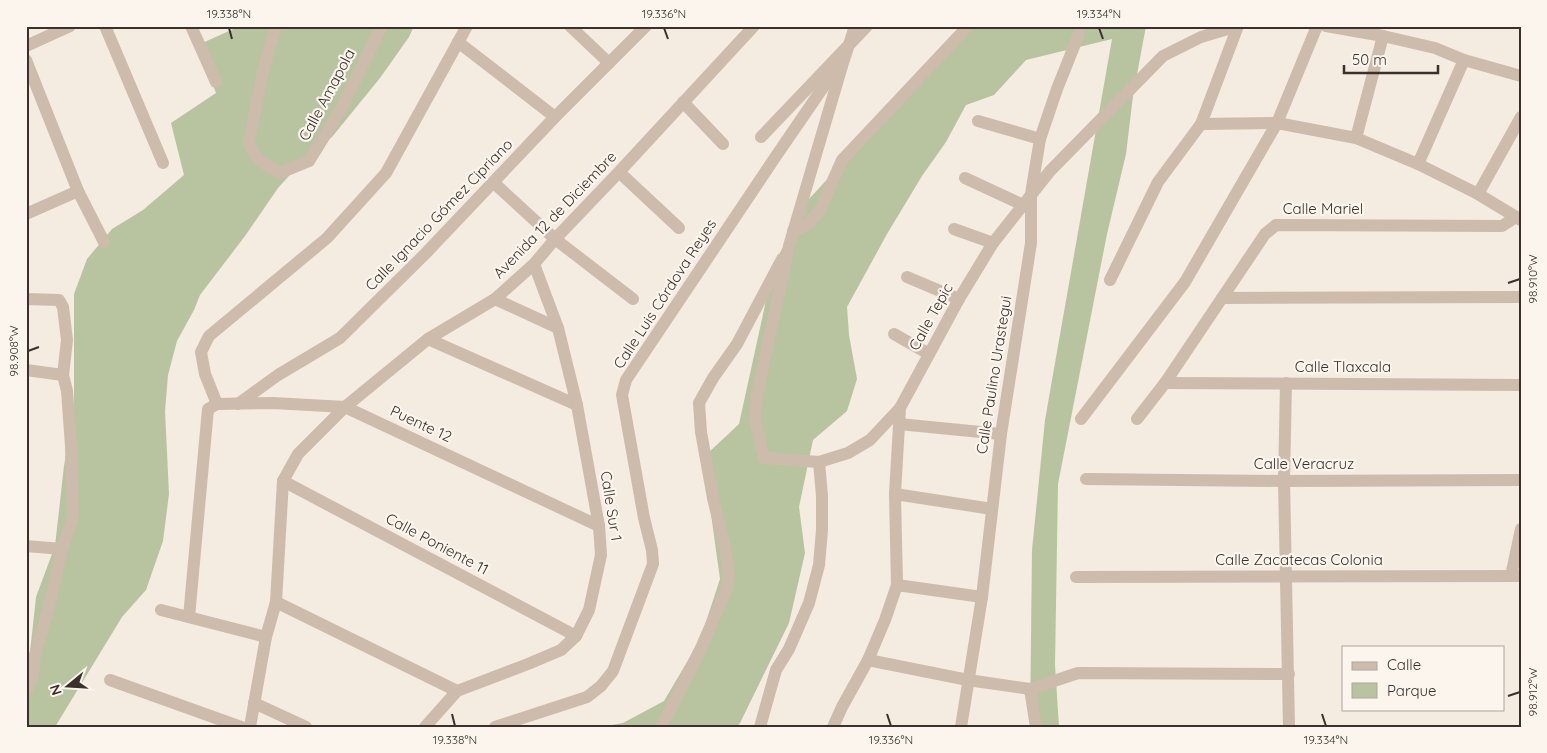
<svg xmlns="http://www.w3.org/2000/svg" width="1547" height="753" font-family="Quicksand,sans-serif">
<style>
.green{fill:#b8c4a0}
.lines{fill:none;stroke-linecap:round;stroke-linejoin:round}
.minor{stroke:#cdbbac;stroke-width:12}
.ticks{fill:none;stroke:#3b302b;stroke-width:2}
.labels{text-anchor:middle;stroke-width:4.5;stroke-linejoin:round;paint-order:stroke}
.street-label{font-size:15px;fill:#3b302b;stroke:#fbf5ee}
.neatline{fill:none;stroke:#3b302b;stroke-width:2}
.ticks-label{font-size:12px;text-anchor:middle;fill:#3b302b}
</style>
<rect width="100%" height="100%" fill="#f4ebe1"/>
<g class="green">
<polygon points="240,26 414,26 409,37 380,78 332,137 298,166 278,188 245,236 200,295 194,310 177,341 168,375 165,411 169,494 163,541 146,590 122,617 55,727 26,727 26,659 30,652 36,597 55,546 64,466 74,407 74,294 87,259 112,229 143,210 184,175 171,123 216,93 198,45"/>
<polygon points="970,26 1146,26 1133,96 1126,154 1107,234 1058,484 1055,665 1059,727 1030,727 1032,550 1045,420 1112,39 1026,60 994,95 966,105 946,142 922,176 887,234 847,307 849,335 857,379 847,411 813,440 799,507 805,553 789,623 740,723 737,727 601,727 623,723 664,701 700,640 720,579 707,485 707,454 739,424 774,264 808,200"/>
</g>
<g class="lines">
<g class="minor">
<polyline points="105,26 163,163"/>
<polyline points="191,26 216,82"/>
<path d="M 276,26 L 263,71 L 249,142 C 253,159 266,165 280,173 L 309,161 L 341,109 L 382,26"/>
<polyline points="570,26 609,63"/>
<polyline points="855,26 842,66 789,246 757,395 755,420 764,458 819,462 848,453 870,440 900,408"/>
<polyline points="1326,26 1383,36 1435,48 1464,60 1521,76"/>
<polyline points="458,42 555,117"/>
<polyline points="26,46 70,26"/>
<polyline points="26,60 78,191 104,242"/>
<polyline points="683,102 723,144"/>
<polyline points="978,121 1040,139"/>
<polyline points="1201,124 1277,123 1356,138 1418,164 1478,194 1521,220"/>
<polyline points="761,137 867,26"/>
<polyline points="1356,138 1383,36"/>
<polyline points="1418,164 1464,60"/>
<polyline points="619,172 679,228"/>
<polyline points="965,178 1023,205"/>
<polyline points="494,183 555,239 633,299"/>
<polyline points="1478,194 1521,117"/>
<polyline points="26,214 78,191"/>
<polyline points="954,229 993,243"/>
<polyline points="793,231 808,224 820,210 842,160 968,26"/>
<polyline points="907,277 959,299"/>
<polyline points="1110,280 1158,182 1201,124 1238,26"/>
<polyline points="1222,298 1521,297"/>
<polyline points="26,299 59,300 63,307 67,340 63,375 67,391 71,446 73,517 62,549 49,607 35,655 33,676 26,691"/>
<polyline points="495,299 558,328"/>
<polyline points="894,334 929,354"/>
<polyline points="428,339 577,405"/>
<polyline points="26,370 63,375"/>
<polyline points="1165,383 1521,385"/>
<polyline points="1286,383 1284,481 1289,727"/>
<polyline points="217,404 205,374 201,352 209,336 327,238 386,173 467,26"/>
<polyline points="238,404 278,375 340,338 426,253 555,117 646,26"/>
<polyline points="1081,419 1185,282 1277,123 1317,26"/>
<polyline points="1137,419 1165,383 1265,234 1276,225 1502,226 1516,217"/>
<polyline points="899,424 1001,434"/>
<polyline points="1086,479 1284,481 1521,480"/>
<polyline points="283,481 576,636"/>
<polyline points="895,494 992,509"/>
<polyline points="26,546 62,549"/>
<polyline points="1511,576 1521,529"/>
<polyline points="1076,577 1521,576"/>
<polyline points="897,585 982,597"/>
<polyline points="276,602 457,691"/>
<polyline points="161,610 266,637"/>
<polyline points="189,617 208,409 217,404 273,403 345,407 599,526"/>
<polyline points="868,660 968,680 1030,689 1078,673 1289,674"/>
<polyline points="110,680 241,727"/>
<polyline points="1030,689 1036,727"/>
<polyline points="254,703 306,727"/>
<polyline points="250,727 266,637 276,602 283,481 298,454 345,407 428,339 495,299 534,264 555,239 619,172 754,26"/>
<polyline points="425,727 457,691 528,664 561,650 576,636 589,610 601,555 599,526 577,405 558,328 534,264"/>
<polyline points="495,727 587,697 601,686 613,671 653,564 652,550 644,518 622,395 626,380 774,159 824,86 842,66"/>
<polyline points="661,727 701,648 726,590 729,575 725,548 713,498 701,432 699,403 713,378 737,344 782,259"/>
<polyline points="760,727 776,670 789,649 809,603 819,565 822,530 822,496 819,462"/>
<polyline points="833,727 842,707 868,660 885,620 897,585 895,494 900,408 959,299 993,243 1050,171 1163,56 1201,37 1238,26"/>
<polyline points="961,727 982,597 1001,434 1031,243 1031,194 1040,139 1057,89 1079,34"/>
</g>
</g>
<path class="ticks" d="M 229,28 L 232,39M 664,28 L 668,39M 1099,28 L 1103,39M 1508,283 L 1520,279M 28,351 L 39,347M 1508,696 L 1520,692M 452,714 L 455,726M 887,714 L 891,726M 1322,714 L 1326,726"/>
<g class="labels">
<g class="street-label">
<text transform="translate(327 95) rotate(-62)" y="5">Calle Amapola</text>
<text x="1323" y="214">Calle Mariel</text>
<text transform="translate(439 215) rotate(-46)" y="5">Calle Ignacio Gómez Cipriano</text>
<text transform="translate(555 215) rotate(-46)" y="5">Avenida 12 de Diciembre</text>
<text transform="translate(665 294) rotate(-57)" y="5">Calle Luis Córdova Reyes</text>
<text transform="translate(931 317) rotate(-61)" y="5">Calle Tepic</text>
<text x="1343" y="372">Calle Tlaxcala</text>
<text transform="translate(994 375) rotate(-81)" y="5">Calle Paulino Urastegui</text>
<text transform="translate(421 424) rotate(25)" y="5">Puente 12</text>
<text x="1304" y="469">Calle Veracruz</text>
<text transform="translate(611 506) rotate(81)" y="5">Calle Sur 1</text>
<text transform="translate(437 544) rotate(28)" y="5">Calle Poniente 11</text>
<text x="1299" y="565">Calle Zacatecas Colonia</text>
</g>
</g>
<rect width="1547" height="753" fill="none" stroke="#fbf5ee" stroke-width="55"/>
<rect x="1342" y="646" width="162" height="65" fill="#fbf5ee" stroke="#aea6a0"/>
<rect x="1352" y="662" width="25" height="8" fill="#cdbbac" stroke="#aea6a0"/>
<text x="1387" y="670" font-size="15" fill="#3b302b">Calle</text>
<rect x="1352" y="683" width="25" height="15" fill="#b8c4a0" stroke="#aea6a0"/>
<text x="1387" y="696" font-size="15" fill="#3b302b">Parque</text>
<g transform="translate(68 686) rotate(252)" stroke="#fbf5ee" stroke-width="4" paint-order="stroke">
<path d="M0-4L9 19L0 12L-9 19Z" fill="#3b302b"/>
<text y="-8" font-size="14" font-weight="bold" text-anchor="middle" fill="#3b302b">N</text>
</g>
<path d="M1344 65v8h94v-8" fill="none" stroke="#3b302b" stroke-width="2.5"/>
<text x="1352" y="65" font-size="15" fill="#3b302b" stroke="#fbf5ee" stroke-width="4" paint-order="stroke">50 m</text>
<rect x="28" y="28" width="1492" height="698" class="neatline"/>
<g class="ticks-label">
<text x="229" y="18">19.338°N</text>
<text x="664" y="18">19.336°N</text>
<text x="1099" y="18">19.334°N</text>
<text transform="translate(1533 279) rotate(-90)" y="4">98.910°W</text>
<text transform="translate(14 351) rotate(-90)" y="4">98.908°W</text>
<text transform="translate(1533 692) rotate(-90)" y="4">98.912°W</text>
<text x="455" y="744">19.338°N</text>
<text x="891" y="744">19.336°N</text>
<text x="1326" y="744">19.334°N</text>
</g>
</svg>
